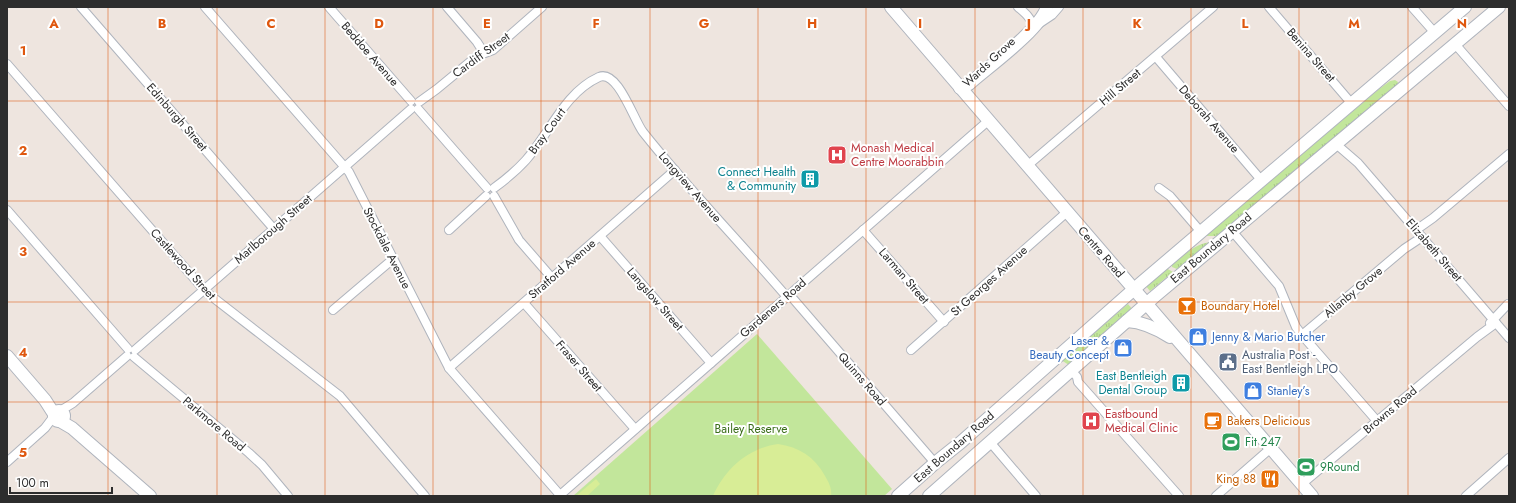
<svg xmlns="http://www.w3.org/2000/svg" width="1516" height="503" font-family="Jost,sans-serif">
<style>
.grass{fill:url(#grass-tufts)}
.park{fill:#c2e69b}
.pitch{fill:#d8ed96}
.lines{fill:none;stroke-linecap:round;stroke-linejoin:round}
.street-casing{stroke:#afb4bd;stroke-width:10}
.secondary-casing{stroke:#afb4bd;stroke-width:14}
.street{stroke:#fff;stroke-width:8}
.secondary{stroke:#fff;stroke-width:12}
.grid{fill:none;stroke:#df570e;stroke-width:1;stroke-opacity:0.55}
.labels{text-anchor:middle;stroke-width:4;stroke-linejoin:round;paint-order:stroke}
.street-label{font-size:12px;fill:#2d2d2d;stroke:#fff}
.health-label{font-size:12px;fill:#be3a42;stroke:#fff;text-anchor:start}
.culture-label{font-size:12px;fill:#0d838f;stroke:#fff;text-anchor:end}
.food-label{font-size:12px;fill:#c56008;stroke:#fff;text-anchor:start}
.shop-label{font-size:12px;fill:#366cbe;stroke:#fff;text-anchor:start}
.service-label{font-size:12px;fill:#4e5e75;stroke:#fff;text-anchor:start}
.park-label{font-size:12px;fill:#3a6d19;stroke:#fff}
.leisure-label{font-size:12px;fill:#27864d;stroke:#fff;text-anchor:start}
.grid-label{font-size:13px;text-anchor:middle;font-weight:bold;fill:#df570e;stroke:#fff;stroke-width:4;stroke-linejoin:round;paint-order:stroke}
</style>
<defs>
<pattern id="grass-tufts" width="24" height="20" patternUnits="userSpaceOnUse"><rect width="24" height="20" fill="#c2e69b"/><path d="M3 7l-1-3M5 7V3M7 7l1-3M15 17l-1-3M17 17v-4M19 17l1-3" fill="none" stroke="#a7c686"/></pattern>
</defs>
<rect width="100%" height="100%" fill="#eee5df"/>
<g class="grass">
<polygon points="1395,80 1398,82 1397,86 1217,236 1205,236 1379,89 1390,81"/>
<path d="M 1211,242 L 1180,267 L 1177,269 L 1172,267 L 1172,264 C 1185,255 1194,244 1211,242 Z"/>
<polygon points="1166,268 1173,272 1150,291 1145,285"/>
<polygon points="1128,304 1133,310 1069,365 1061,360 1071,350 1090,336"/>
</g>
<polygon class="park" points="757,334 892,489 884,496 573,496"/>
<g class="pitch">
<path d="M 778,444 C 799,447 815,457 825,476 C 829,483 832,488 831,496 L 713,496 C 725,469 748,448 778,444 Z"/>
<polygon points="596,479 600,484 587,496 576,496"/>
</g>
<g class="lines">
<defs>
<g id="street">
<polyline points="81,7 273,228"/>
<polyline points="205,7 349,172 449,368 560,495"/>
<polyline points="329,7 411,101"/>
<polyline points="447,7 477,42 484,53"/>
<path d="M 1018,7 C 1025,13 1031,18 1034,27"/>
<polyline points="1269,7 1352,104"/>
<polyline points="1412,7 1435,33"/>
<polyline points="1040,23 1052,15 1059,7"/>
<polyline points="1455,44 1509,106"/>
<polyline points="1156,57 1262,181"/>
<polyline points="7,64 206,292 340,396 425,496"/>
<polyline points="419,102 437,89 477,56 493,50 542,7"/>
<polyline points="418,109 487,188"/>
<polyline points="1336,144 1358,163 1377,185 1509,338"/>
<polyline points="1027,166 1213,7"/>
<path d="M 494,188 C 505,180 517,170 526,160 C 550,133 564,93 599,77 C 618,69 634,121 643,132 C 688,189 739,241 787,297"/>
<polyline points="1159,188 1170,196 1201,232"/>
<polyline points="494,196 519,240 552,278"/>
<polyline points="7,210 128,349"/>
<polyline points="449,230 486,196"/>
<polyline points="863,230 944,322"/>
<polyline points="1416,230 1433,218 1509,154"/>
<polyline points="1232,231 1279,286 1296,327 1302,335 1377,421"/>
<polyline points="600,236 711,363"/>
<polyline points="789,294 935,463"/>
<polyline points="524,303 635,429"/>
<polyline points="333,310 393,259"/>
<polyline points="1490,323 1508,304"/>
<polyline points="1302,335 1404,249 1422,237"/>
<polyline points="135,350 411,109"/>
<polyline points="911,350 1067,212"/>
<polyline points="134,357 249,453 262,465 288,496"/>
<polyline points="449,368 675,170"/>
<polyline points="1071,370 1077,377 1078,382 1179,496"/>
<polyline points="60,411 73,403 127,356"/>
<polyline points="990,442 1036,496"/>
<polyline points="7,462 45,428 54,416"/>
<polyline points="1302,484 1477,337 1496,323"/>
<polyline points="559,496 988,121"/>
<polyline points="1216,496 1271,448"/>
<polyline points="1466,496 1509,458"/>
</g>
<g id="secondary">
<polyline points="891,7 1312,496"/>
<path d="M 960,88 L 969,84 C 988,67 1040,30 1047,7"/>
<path d="M 1127,321 C 1143,322 1156,328 1170,337"/>
<polyline points="7,356 45,400 54,414"/>
<circle cx="59" cy="416" r="5"/>
<polyline points="60,421 72,428 150,496"/>
<polyline points="898,496 935,463 960,443 1141,283 1465,7"/>
<polyline points="929,496 1154,297 1499,7"/>
</g>
</defs>
<use href="#street" class="street-casing"/>
<use href="#secondary" class="secondary-casing"/>
<use href="#street" class="street"/>
<use href="#secondary" class="secondary"/>
</g>
<path class="grid" d="M 108,7 L 108,496M 217,7 L 217,496M 325,7 L 325,496M 433,7 L 433,496M 541,7 L 541,496M 650,7 L 650,496M 758,7 L 758,496M 866,7 L 866,496M 975,7 L 975,496M 1083,7 L 1083,496M 1191,7 L 1191,496M 1299,7 L 1299,496M 1408,7 L 1408,496M 7,101 L 1509,101M 7,201 L 1509,201M 7,302 L 1509,302M 7,402 L 1509,402"/>
<defs>
<symbol id="hospital-square" viewBox="-11 -11 22 22"><rect x="-9" y="-9" width="18" height="18" rx="4" fill="#e0444e" stroke="#fff"/><path d="M-5-5h3v3.5h4V-5h3V5h-3V1.5h-4V5h-3Z" fill="#fff"/></symbol>
<symbol id="building-square" viewBox="-11 -11 22 22"><rect x="-9" y="-9" width="18" height="18" rx="4" fill="#0f9aa8" stroke="#fff"/><path d="M-4-6H4V6H1V3H-1V6H-4ZM-2.5-4.3h1.7v1.8h-1.7ZM.8-4.3h1.7v1.8H.8ZM-2.5-1h1.7V.8h-1.7ZM.8-1h1.7V.8H.8Z" fill="#fff"/></symbol>
<symbol id="bar-square" viewBox="-11 -11 22 22"><rect x="-9" y="-9" width="18" height="18" rx="4" fill="#e8710a" stroke="#fff"/><path d="M-6-5H6L.8 .8V4.5H3.5V6h-7V4.5H-.8V.8Z" fill="#fff"/></symbol>
<symbol id="shop-square" viewBox="-11 -11 22 22"><rect x="-9" y="-9" width="18" height="18" rx="4" fill="#3f7fe0" stroke="#fff"/><path d="M-5-2.5h2.3a2.7 3.5 0 0 1 5.4 0H5L5.5 6h-11ZM-1.5-2.5h3a1.5 2.3 0 0 0-3 0Z" fill="#fff"/></symbol>
<symbol id="civic-square" viewBox="-11 -11 22 22"><rect x="-9" y="-9" width="18" height="18" rx="4" fill="#5c6f8a" stroke="#fff"/><path d="M-.6-6.5H3V-4.5H.6V-3L4-1V1h2V6H-6V1h2V-1L-.6-3ZM-1.2 2.5V6h2.4V2.5Z" fill="#fff"/></symbol>
<symbol id="cafe-square" viewBox="-11 -11 22 22"><rect x="-9" y="-9" width="18" height="18" rx="4" fill="#e8710a" stroke="#fff"/><path d="M-5.5-4.5H6V0H3Q3 3.5 0 3.5H-2.5Q-5.5 3.5-5.5 0ZM3-3.2v2h1.7v-2ZM-6 4.5H4V6H-6Z" fill="#fff"/></symbol>
<symbol id="stadium-square" viewBox="-11 -11 22 22"><rect x="-9" y="-9" width="18" height="18" rx="4" fill="#2e9e5b" stroke="#fff"/><path d="M0-5a6.5 5 0 1 0 0 10a6.5 5 0 1 0 0-10ZM-3.5-1.8h7v3.6h-7Z" fill="#fff"/></symbol>
<symbol id="restaurant-square" viewBox="-11 -11 22 22"><rect x="-9" y="-9" width="18" height="18" rx="4" fill="#e8710a" stroke="#fff"/><path d="M-5-6h1v4h1v-4h1v4h1v-4h1v5L-1.5 .5V6h-2V.5L-5-1ZM5-6V6H3V1.5H1.5Q1.5-4 5-6Z" fill="#fff"/></symbol>
</defs>
<g fill-rule="evenodd">
<use href="#hospital-square" x="826" y="144" width="22" height="22"/>
<use href="#building-square" x="799" y="168" width="22" height="22"/>
<use href="#bar-square" x="1176" y="295" width="22" height="22"/>
<use href="#shop-square" x="1187" y="326" width="22" height="22"/>
<use href="#shop-square" x="1112" y="337" width="22" height="22"/>
<use href="#civic-square" x="1217" y="351" width="22" height="22"/>
<use href="#building-square" x="1170" y="372" width="22" height="22"/>
<use href="#shop-square" x="1242" y="380" width="22" height="22"/>
<use href="#hospital-square" x="1080" y="410" width="22" height="22"/>
<use href="#cafe-square" x="1202" y="410" width="22" height="22"/>
<use href="#stadium-square" x="1220" y="431" width="22" height="22"/>
<use href="#stadium-square" x="1295" y="456" width="22" height="22"/>
<use href="#restaurant-square" x="1259" y="468" width="22" height="22"/>
</g>
<g class="labels">
<g class="street-label">
<text transform="translate(370 54) rotate(49)" y="4">Beddoe Avenue</text>
<text transform="translate(481 55) rotate(-36)" y="4">Cardiff Street</text>
<text transform="translate(1311 55) rotate(49)" y="4">Benina Street</text>
<text transform="translate(989 62) rotate(-43)" y="4">Wards Grove</text>
<text transform="translate(1120 87) rotate(-40)" y="4">Hill Street</text>
<text transform="translate(177 117) rotate(49)" y="4">Edinburgh Street</text>
<text transform="translate(1209 119) rotate(49)" y="4">Deborah Avenue</text>
<text transform="translate(547 131) rotate(-54)" y="4">Bray Court</text>
<text transform="translate(690 187) rotate(49)" y="4">Longview Avenue</text>
<text transform="translate(273 229) rotate(-41)" y="4">Marlborough Street</text>
<text transform="translate(387 248) rotate(63)" y="4">Stockdale Avenue</text>
<text transform="translate(1211 248) rotate(-40)" y="4">East Boundary Road</text>
<text transform="translate(1434 250) rotate(49)" y="4">Elizabeth Street</text>
<text transform="translate(1101 252) rotate(49)" y="4">Centre Road</text>
<text transform="translate(183 264) rotate(48)" y="4">Castlewood Street</text>
<text transform="translate(562 269) rotate(-41)" y="4">Stratford Avenue</text>
<text transform="translate(904 276) rotate(49)" y="4">Larman Street</text>
<text transform="translate(989 281) rotate(-42)" y="4">St Georges Avenue</text>
<text transform="translate(1353 292) rotate(-40)" y="4">Allanby Grove</text>
<text transform="translate(655 299) rotate(49)" y="4">Langslow Street</text>
<text transform="translate(773 308) rotate(-41)" y="4">Gardeners Road</text>
<text transform="translate(579 366) rotate(49)" y="4">Fraser Street</text>
<text transform="translate(862 379) rotate(49)" y="4">Quinns Road</text>
<text transform="translate(1390 410) rotate(-40)" y="4">Browns Road</text>
<text transform="translate(214 424) rotate(40)" y="4">Parkmore Road</text>
<text transform="translate(954 447) rotate(-41)" y="4">East Boundary Road</text>
</g>
<g class="health-label">
<text x="851" y="152">Monash Medical<tspan x="851" dy="14">Centre Moorabbin</tspan></text>
<text x="1105" y="418">Eastbound<tspan x="1105" dy="14">Medical Clinic</tspan></text>
</g>
<g class="culture-label">
<text x="796" y="176">Connect Health<tspan x="796" dy="14">&amp; Community</tspan></text>
<text x="1167" y="380">East Bentleigh<tspan x="1167" dy="14">Dental Group</tspan></text>
</g>
<g class="food-label">
<text x="1201" y="310">Boundary Hotel</text>
<text x="1227" y="425">Bakers Delicious</text>
<text x="1256" y="483" text-anchor="end">King 88</text>
</g>
<g class="shop-label">
<text x="1212" y="341">Jenny &amp; Mario Butcher</text>
<text x="1109" y="345" text-anchor="end">Laser &amp;<tspan x="1109" dy="14">Beauty Concept</tspan></text>
<text x="1267" y="395">Stanley’s</text>
</g>
<g class="service-label">
<text x="1242" y="359">Australia Post -<tspan x="1242" dy="14">East Bentleigh LPO</tspan></text>
</g>
<g class="park-label">
<text x="751" y="433">Bailey Reserve</text>
</g>
<g class="leisure-label">
<text x="1245" y="446">Fit 247</text>
<text x="1320" y="471">9Round</text>
</g>
</g>
<g class="grid-label">
<text x="54" y="28">A</text>
<text x="162" y="28">B</text>
<text x="271" y="28">C</text>
<text x="379" y="28">D</text>
<text x="487" y="28">E</text>
<text x="596" y="28">F</text>
<text x="704" y="28">G</text>
<text x="812" y="28">H</text>
<text x="920" y="28">I</text>
<text x="1029" y="28">J</text>
<text x="1137" y="28">K</text>
<text x="1245" y="28">L</text>
<text x="1354" y="28">M</text>
<text x="1462" y="28">N</text>
<text x="23" y="55">1</text>
<text x="23" y="155">2</text>
<text x="23" y="256">3</text>
<text x="23" y="357">4</text>
<text x="23" y="457">5</text>
</g>
<rect width="1516" height="503" fill="none" stroke="#2d2d2d" stroke-width="16"/>
<path d="M10 487v6h102v-6" fill="none" stroke="#2d2d2d" stroke-width="2"/>
<text x="16" y="487" font-size="12" fill="#2d2d2d" stroke="#ffffff" stroke-width="3" paint-order="stroke">100 m</text>
</svg>
